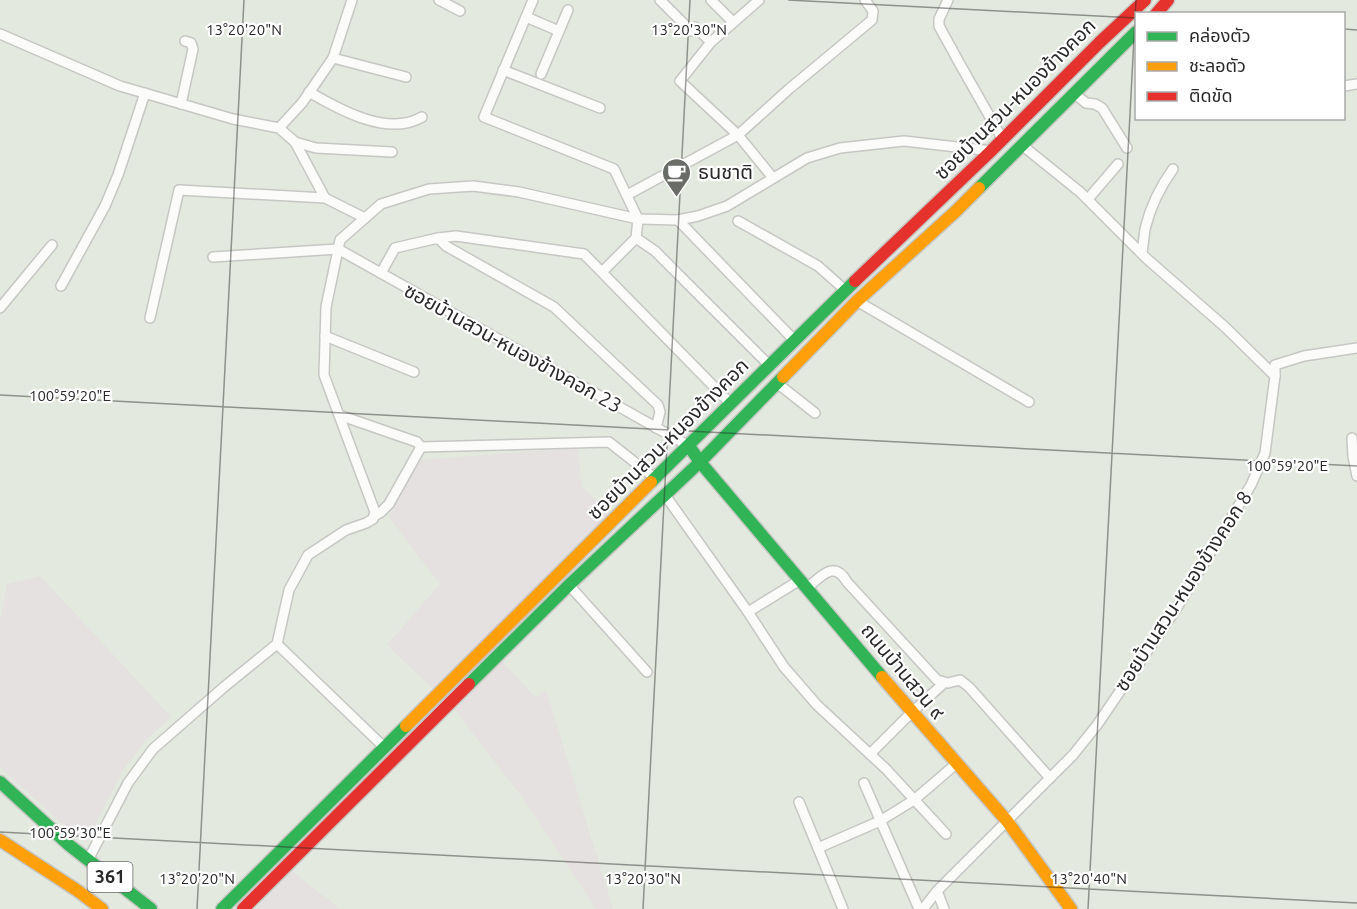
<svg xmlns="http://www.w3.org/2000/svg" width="1357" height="909" font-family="Ubuntu,'Noto Sans Thai',sans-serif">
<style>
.industrial{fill:#e4e1e0}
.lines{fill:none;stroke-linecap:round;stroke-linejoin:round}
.street-casing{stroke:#c6c6c4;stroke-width:12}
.fast-casing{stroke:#c6c6c4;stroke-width:15}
.slow-casing{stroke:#c6c6c4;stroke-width:15}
.jam-casing{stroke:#c6c6c4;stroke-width:15}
.street{stroke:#fbfcfa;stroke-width:9}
.fast{stroke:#30b455;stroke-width:12}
.slow{stroke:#ff9f0a;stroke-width:12}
.jam{stroke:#e5322d;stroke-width:12}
.ticks{fill:none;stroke:#292929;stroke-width:1.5;stroke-opacity:0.45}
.labels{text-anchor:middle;stroke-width:4.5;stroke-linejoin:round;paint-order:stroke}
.shield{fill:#fff;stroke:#696969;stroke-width:1.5}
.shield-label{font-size:18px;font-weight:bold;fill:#292929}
.street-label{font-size:20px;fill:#292929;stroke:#fff}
.poi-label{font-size:20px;fill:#292929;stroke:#fff;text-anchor:start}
.ticks-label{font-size:15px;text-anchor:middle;fill:#292929;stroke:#fff;stroke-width:4.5;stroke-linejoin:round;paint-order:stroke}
</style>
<rect width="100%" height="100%" fill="#e3e9de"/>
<g class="industrial">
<polygon points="578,448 582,487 612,515 435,691 387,645 440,584 389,517 418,460"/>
<polygon points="40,576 171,717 147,739 123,770 86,843 68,829 0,767 0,619 7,584"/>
<polygon points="502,661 536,698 546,690 613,909 596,909 522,797 454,709"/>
<polygon points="292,871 340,909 255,909"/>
</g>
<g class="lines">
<defs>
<g id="street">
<polyline points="439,0 460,11"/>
<polyline points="533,0 484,117 614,169 638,219 636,238 655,251 770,366"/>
<polyline points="660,0 691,31 695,27 711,42"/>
<polyline points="711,0 733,22"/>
<polyline points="759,0 711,42 680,81 738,135 773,178"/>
<polyline points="948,0 939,19 939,26 961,66 1003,140"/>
<polyline points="526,17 559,31"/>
<polyline points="0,34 120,86 233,119 279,128 295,142 325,198 365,218"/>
<polyline points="333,58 406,77"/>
<polyline points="503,70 600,108"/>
<polyline points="541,74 568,10"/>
<polyline points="1344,86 1357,84"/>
<path d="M 309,92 C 340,110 388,137 422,117"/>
<polyline points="1075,94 1086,103 1095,104 1102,108 1127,148"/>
<polyline points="181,104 193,49 191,43 185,41"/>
<polyline points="279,128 302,103 333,58 352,0"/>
<polyline points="295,142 316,148 392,152"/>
<polyline points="627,195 738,135 789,89 872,20 873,11 865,0"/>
<polyline points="1088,199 1118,164"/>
<polyline points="678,220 795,341"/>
<polyline points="738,221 818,266 845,290"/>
<polyline points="438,238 456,236 584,254 731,404"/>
<polyline points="338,249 689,446"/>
<path d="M 1142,253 C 1143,245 1144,237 1145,229 C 1150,208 1160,187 1173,169"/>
<polyline points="213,257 338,249"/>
<polyline points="602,272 636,238"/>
<polyline points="381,273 395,248 438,238 446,246 554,307 658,405 660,412 656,428"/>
<polyline points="61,286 105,206 118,175 145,93"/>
<polyline points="857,301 1029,402"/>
<polyline points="0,308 52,245"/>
<polyline points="150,318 179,190 325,198"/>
<polyline points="325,336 414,372"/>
<polyline points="1275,376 1275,365 1304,356 1357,348"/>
<polyline points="777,383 815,413"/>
<polyline points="339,415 417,442 421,447"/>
<polyline points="1352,438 1353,456 1357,476"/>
<polyline points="421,447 609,442 656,479"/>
<polyline points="665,495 748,612 784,667 817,705 886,769 946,834"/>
<polyline points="374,516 381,512 389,504 421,447"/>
<polyline points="569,585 647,672"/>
<path d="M 807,588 C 821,577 834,559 847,582 L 937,680 L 948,683 L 960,680 L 969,687 L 1050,778"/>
<polyline points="748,612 800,580"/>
<polyline points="277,644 385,748"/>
<polyline points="870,754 912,712 944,683"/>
<polyline points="864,783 919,909"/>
<polyline points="799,802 843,909"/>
<polyline points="818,848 880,821 914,800 956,764"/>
<polyline points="88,860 128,783 153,749 224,687 277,644 289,590 308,555 346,530 366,523 373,519 375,512 324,375 326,307 340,240 381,204 429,189 473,186 519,192 638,219 678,220 698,216 727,206 807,158 840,148 904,141 992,151"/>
<polyline points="937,891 944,909"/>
<polyline points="923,909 937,891 1073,755 1097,725 1178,606 1251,485 1265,453 1275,376 1225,327 1146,258 1080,192 1023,146"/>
</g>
<g id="fast">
<polyline points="979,188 1136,32"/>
<polyline points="689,446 700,462 882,677"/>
<polyline points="651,482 855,281"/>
<polyline points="469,684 569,585 700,462 783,377"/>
<polyline points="0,782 69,845 151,909"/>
<polyline points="222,909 406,726"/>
</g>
<g id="slow">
<polyline points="783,377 857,301 956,211 979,188"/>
<polyline points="882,677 1007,821 1071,909"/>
<polyline points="406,726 651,482"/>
<polyline points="0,840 78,891 102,909"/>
</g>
<g id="jam">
<polyline points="1156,14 1168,0"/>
<polyline points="855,281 990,152 1100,42 1145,0"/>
<polyline points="243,909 469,684"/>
</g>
</defs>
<use href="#street" class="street-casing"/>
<use href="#fast" class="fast-casing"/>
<use href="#slow" class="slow-casing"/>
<use href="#jam" class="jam-casing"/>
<use href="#street" class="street"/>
<use href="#fast" class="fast"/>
<use href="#slow" class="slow"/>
<use href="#jam" class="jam"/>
</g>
<path class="ticks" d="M 788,0 L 1136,18M 1344,29 L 1357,30M 0,395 L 1357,466M 0,832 L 1357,903M 197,909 L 244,0M 643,909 L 690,0M 1088,909 L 1136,0"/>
<defs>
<symbol id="cafe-pin" viewBox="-11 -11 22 30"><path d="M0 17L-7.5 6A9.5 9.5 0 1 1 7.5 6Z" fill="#6a6c68" stroke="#fff"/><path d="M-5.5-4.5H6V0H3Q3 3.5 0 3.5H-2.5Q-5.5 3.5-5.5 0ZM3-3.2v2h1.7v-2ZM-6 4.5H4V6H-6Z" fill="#fff"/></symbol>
</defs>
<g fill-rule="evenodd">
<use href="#cafe-pin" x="660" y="156" width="33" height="45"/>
</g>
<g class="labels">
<rect class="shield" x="87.5" y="862" width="45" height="30" rx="4.5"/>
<g class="shield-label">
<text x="110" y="883">361</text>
</g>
<g class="street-label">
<text transform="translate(1015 99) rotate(-45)" y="7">ซอยบ้านสวน-หนองข้างคอก</text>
<text transform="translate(513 348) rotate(29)" y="7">ซอยบ้านสวน-หนองข้างคอก 23</text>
<text transform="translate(668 439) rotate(-45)" y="7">ซอยบ้านสวน-หนองข้างคอก</text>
<text transform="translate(1183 591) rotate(-57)" y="7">ซอยบ้านสวน-หนองข้างคอก 8</text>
<text transform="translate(903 671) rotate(50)" y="7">ถนนบ้านสวน ๙</text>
</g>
<g class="poi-label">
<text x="698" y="179">ธนชาติ</text>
</g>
</g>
<g class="ticks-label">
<text x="244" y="35">13°20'20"N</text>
<text x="689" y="35">13°20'30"N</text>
<text x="70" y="401">100°59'20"E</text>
<text x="1287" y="471">100°59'20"E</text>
<text x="70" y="838">100°59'30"E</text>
<text x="197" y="884">13°20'20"N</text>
<text x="643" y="884">13°20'30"N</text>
<text x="1089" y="884">13°20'40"N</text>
</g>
<rect x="1135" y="12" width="210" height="108" fill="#ffffff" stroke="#a9a9a9" stroke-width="1.5"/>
<rect x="1147" y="32" width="30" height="9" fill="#30b455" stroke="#a9a9a9" stroke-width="1.5"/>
<text x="1189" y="42" font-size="18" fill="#292929">คล่องตัว</text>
<rect x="1147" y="62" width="30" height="9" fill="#ff9f0a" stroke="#a9a9a9" stroke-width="1.5"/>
<text x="1189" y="72" font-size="18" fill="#292929">ชะลอตัว</text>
<rect x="1147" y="92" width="30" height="9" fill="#e5322d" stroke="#a9a9a9" stroke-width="1.5"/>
<text x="1189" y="102" font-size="18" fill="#292929">ติดขัด</text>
</svg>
